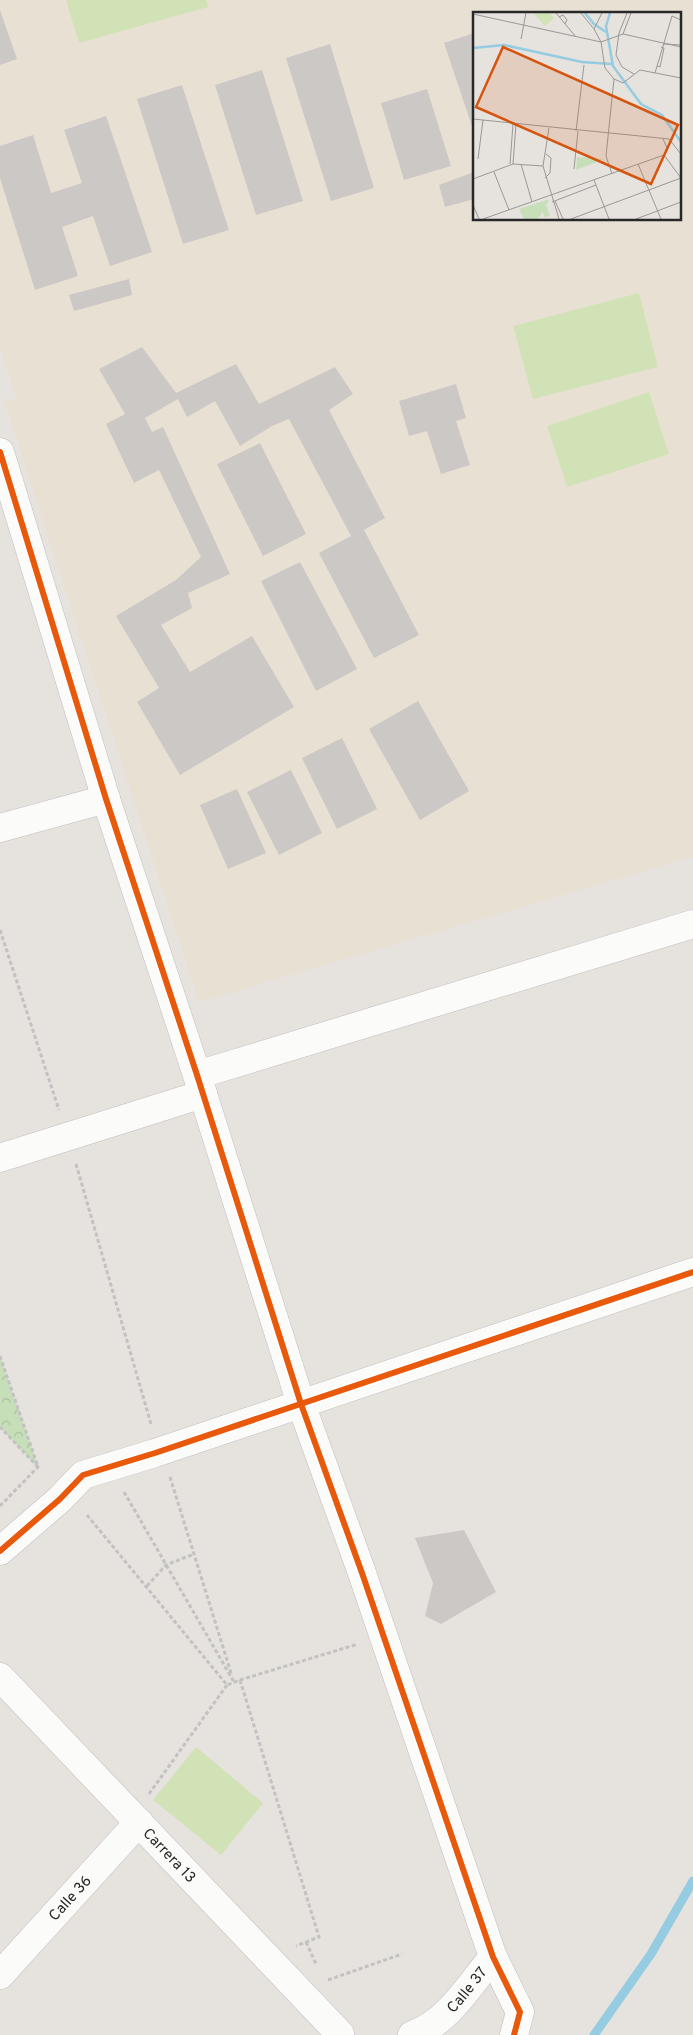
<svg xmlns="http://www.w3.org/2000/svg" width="693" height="2035" font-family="Overpass,sans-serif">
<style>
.education{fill:#e8e1d3;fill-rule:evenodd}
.park{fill:url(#park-crowns)}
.pitch{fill:#d1e3b6}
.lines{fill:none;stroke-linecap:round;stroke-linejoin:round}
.stream{stroke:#96cce2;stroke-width:9}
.building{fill:#cbc8c5}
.minor-casing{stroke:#c0bebf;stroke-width:29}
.path{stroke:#c3c2c2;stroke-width:3;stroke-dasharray:4 2.5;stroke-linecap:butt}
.minor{stroke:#fbfbfa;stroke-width:28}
.cycleway-casing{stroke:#fff;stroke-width:9}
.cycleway{stroke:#e8590c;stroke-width:6}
.labels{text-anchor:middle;stroke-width:4.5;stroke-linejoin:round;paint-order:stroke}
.street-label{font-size:15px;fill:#282828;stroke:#fff}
.inset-river{fill:none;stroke:#96cce2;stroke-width:2.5}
.inset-road{fill:none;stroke:#9a9895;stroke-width:1}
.view{fill:#d5540f;fill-opacity:0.15;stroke:#d5540f;stroke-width:2.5}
.inset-edge{fill:none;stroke:#282828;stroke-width:2.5}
</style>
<defs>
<pattern id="park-crowns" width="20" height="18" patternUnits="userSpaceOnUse" patternTransform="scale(1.25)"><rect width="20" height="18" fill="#c7dfb9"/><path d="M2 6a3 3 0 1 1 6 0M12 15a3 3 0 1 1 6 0" fill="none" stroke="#abbf9f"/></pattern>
</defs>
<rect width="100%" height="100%" fill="#e6e2de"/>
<path class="education" d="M 0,0 L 693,0 L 693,857 L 199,1002 L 3,398 L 17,401 L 0,349 ZM 474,14 L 679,14 L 679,219 L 474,219 Z"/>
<polygon class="park" points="0,1356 38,1467 0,1427"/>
<g class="pitch">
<polygon points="66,0 206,0 208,7 79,43"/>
<polygon points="639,293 658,367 533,399 513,326"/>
<polygon points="649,392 669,454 567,487 547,426"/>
<polygon points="196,1747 263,1803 221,1855 153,1800"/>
</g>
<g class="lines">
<polyline class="stream" points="594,2035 651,1954 693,1881"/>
</g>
<g class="building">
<polygon points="0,10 17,59 0,65"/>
<polygon points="474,33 474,132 444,43"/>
<polygon points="330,44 374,188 331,201 286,58"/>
<polygon points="262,70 303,201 256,215 215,85"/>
<polygon points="182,85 229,230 183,244 137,99"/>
<polygon points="427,89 451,166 404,180 381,103"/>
<polygon points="106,116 152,252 110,266 93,216 62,227 78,276 35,290 0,178 0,146 33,135 51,193 82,183 64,130"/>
<polygon points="474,172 474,199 445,207 439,185"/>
<polygon points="129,279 132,295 74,311 69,295"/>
<polygon points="142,347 176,393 236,364 259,404 335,367 353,394 329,410 385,518 364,530 419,635 374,658 319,553 351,536 289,419 272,426 240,446 215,401 187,417 178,399 145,418 152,432 163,427 230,574 188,593 192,608 161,625 190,672 252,636 294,707 180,775 137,702 159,688 116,616 176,580 201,557 159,470 134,483 106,424 125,414 99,369"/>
<polygon points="456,384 466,418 456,421 470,465 441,474 427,431 409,436 399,401"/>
<polygon points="260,443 306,534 263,556 217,464"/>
<polygon points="300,562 357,669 316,691 261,581"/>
<polygon points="418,701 469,791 420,820 369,729"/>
<polygon points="342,738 377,809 337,829 302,758"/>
<polygon points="291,770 322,833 279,855 247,792"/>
<polygon points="237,789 266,853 228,869 200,805"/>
<polygon points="464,1530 496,1592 441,1624 425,1616 433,1583 415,1538"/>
</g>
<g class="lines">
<defs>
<g id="minor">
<polyline points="0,452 106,799 197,1075 301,1404 362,1573 493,1957 520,2012 514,2035"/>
<polyline points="0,828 106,799"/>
<polyline points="197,1075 693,924"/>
<polyline points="0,1158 203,1094"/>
<polyline points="0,1551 60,1499 83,1475 155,1453 693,1272"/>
<path id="s1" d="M 0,1677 L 340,2034"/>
<path id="s2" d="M 0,1975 L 139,1822"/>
<path id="s3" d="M 412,2035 C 448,2023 470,1984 493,1957"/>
</g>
</defs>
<use href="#minor" class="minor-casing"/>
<g class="path">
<polyline points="0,930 59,1110"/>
<polyline points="76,1164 151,1424"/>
<polyline points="0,1356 38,1467 0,1427"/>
<polyline points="170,1477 232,1676"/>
<polyline points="124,1492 234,1682"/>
<polyline points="0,1506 38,1467"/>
<polyline points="87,1515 227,1685 240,1680 358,1644"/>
<polyline points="147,1586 166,1565 194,1554"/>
<polyline points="240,1680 319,1937 296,1946"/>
<polyline points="149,1794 227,1685"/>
<polyline points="306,1942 316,1964"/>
<polyline points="328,1980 402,1954"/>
</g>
<use href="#minor" class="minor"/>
<defs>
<g id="cycleway">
<polyline points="0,452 106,799 197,1075 301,1404 362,1573 493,1957 520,2012 514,2035"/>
<polyline points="0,1551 60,1499 83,1475 155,1453 693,1272"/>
</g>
</defs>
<use href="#cycleway" class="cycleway-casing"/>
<use href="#cycleway" class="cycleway"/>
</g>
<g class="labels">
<g class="street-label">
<text dy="5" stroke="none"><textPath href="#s1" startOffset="246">Carrera 13</textPath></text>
<text dy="5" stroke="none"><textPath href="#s2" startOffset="104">Calle 36</textPath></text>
<text dy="5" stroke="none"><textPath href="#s3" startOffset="72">Calle 37</textPath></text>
</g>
</g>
<g transform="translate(473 12)">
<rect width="208" height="208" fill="#e6e2de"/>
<path d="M 77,187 L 73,193 L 77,204 L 71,205 L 70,200 L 65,207 L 51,207 L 46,197 Z" fill="#c7dfb9"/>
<path d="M 104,145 L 131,147 L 103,158 Z" fill="#c7dfb9"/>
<path d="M 60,1 L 77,1 L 81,6 L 72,14 Z" fill="#d1e3b6"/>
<path class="inset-river" d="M 112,1 L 121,12 L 133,20M 137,1 L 133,14 L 140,54 L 168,92 L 189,103 L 208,130M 0,36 L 31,33 L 109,50 L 139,52"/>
<path class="inset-road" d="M 83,1 L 103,25M 108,1 L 121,17M 129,1 L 121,17 L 128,30 L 132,56 L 141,67 L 150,71 L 167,58 L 208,66M 154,1 L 146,21 L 143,43 L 149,55 L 161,62M 0,2 L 128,30 L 150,22 L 208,35M 86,5 L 90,3 L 94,8 L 92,12M 150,22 L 158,1M 48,27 L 53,1M 191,32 L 208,33M 184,54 L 187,55 L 190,41 L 191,36 L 188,35M 182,61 L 199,4 L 208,8M 0,107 L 196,127 L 208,142M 76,116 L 70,154 L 86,207M 103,119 L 111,53M 190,127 L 194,136 L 191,143 L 208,166M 5,147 L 10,108M 37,152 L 40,112M 40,152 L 43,112M 48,152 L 59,190M 165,152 L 188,207M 101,157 L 105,119M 21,160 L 36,198M 139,162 L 133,144 L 141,67M 72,166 L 77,161 L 78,146 L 73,142M 0,167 L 40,152 L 70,154M 121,168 L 136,207M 82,189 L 90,207M 79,190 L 123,173M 0,193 L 6,207M 10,207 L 191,143M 98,207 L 208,166M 163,207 L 208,190"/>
<path class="view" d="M 30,35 L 205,113 L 178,172 L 3,95 Z"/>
<rect width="208" height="208" class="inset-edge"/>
</g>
</svg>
